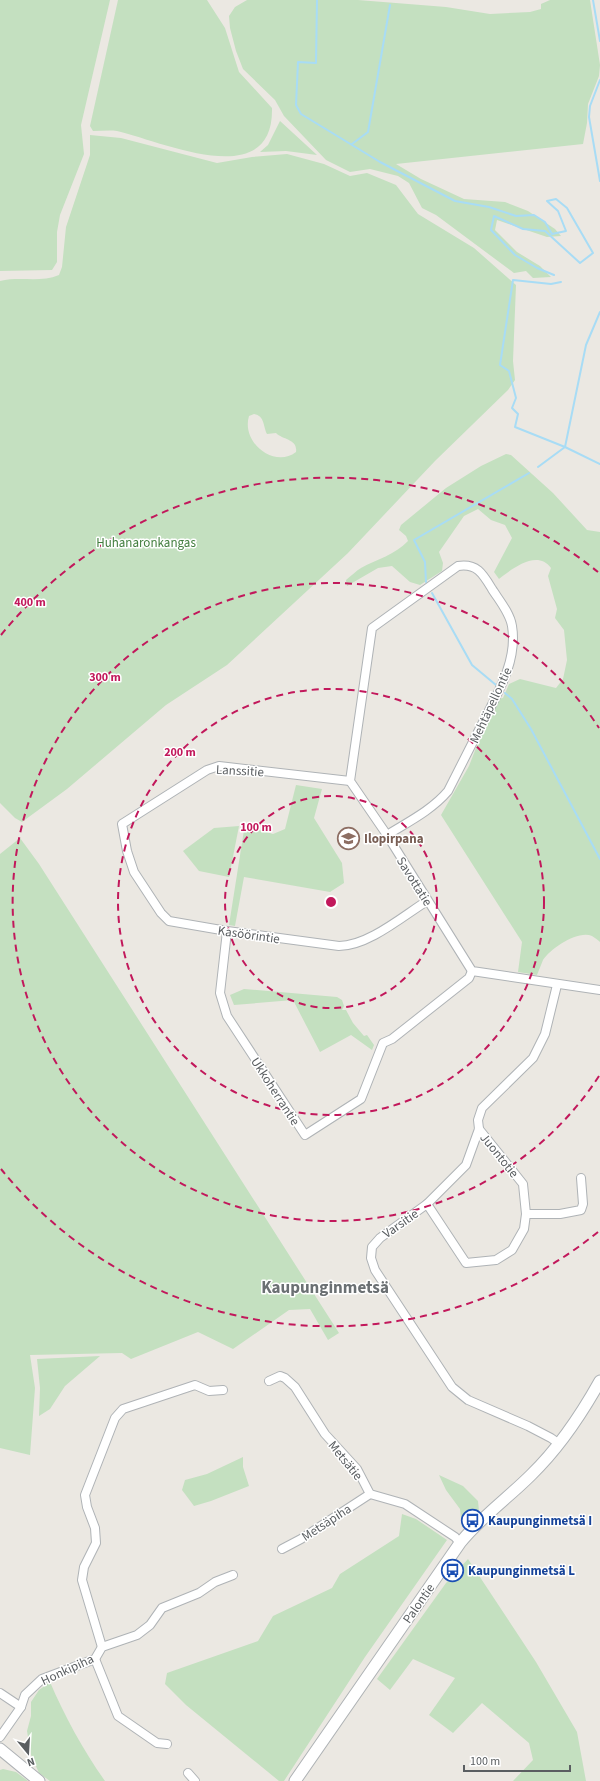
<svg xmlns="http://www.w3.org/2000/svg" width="600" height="1781" font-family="'Source Sans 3',sans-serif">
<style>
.green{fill:#c4e0c0;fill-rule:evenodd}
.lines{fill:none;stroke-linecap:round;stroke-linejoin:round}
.stream{stroke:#a8dcf5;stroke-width:2}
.street-casing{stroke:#afb3b6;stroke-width:10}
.secondary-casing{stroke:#aeb2b5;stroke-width:13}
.street{stroke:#fff;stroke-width:8}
.secondary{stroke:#fff;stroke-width:11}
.ring{fill:none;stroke:#c2185b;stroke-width:2;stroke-dasharray:7 5}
.labels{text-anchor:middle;stroke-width:3;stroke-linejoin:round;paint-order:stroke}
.park-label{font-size:13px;fill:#417d3d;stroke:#fff}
.street-label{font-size:13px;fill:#5a5e61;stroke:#fff}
.education-label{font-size:13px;font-weight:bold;fill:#785e54;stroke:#fff;text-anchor:start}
.transit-label{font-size:13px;font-weight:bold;fill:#164399;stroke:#fff;text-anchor:start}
.district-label{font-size:17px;font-weight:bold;fill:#6b7073;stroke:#fff}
.centre{fill:#c2185b;stroke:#fff;stroke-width:2}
.ring-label{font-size:12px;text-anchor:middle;font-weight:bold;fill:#c2185b;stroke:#fff;stroke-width:3;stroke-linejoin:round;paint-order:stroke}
</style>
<rect width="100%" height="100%" fill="#ebe8e2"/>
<g class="green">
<polygon points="0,0 110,0 81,125 84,154 60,215 57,232 57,262 52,270 0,271"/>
<path d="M 118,0 L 207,0 L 225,28 L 239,72 L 272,108 C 274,194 161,141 117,131 C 110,130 101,131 93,131 L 90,126 Z"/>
<polygon points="247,0 358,0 446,7 490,14 530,12 541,9 541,4 550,0 590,0 600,65 599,76 588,104 587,123 583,144 396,164 421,179 464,199 505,202 528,211 555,229 561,236 547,237 497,220 495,230 517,252 540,266 551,277 533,278 526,271 514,273 436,215 422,208 409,183 398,176 370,169 350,172 326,160 284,116 275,100 243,69 236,51 230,28 229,16 235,7"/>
<polygon points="280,121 317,155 286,151 260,152 268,145"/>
<path d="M 90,135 L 121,138 L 217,163 L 252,157 L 287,154 L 324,164 L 350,176 L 367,173 L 396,185 L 418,214 L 474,248 L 516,285 L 513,361 L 515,380 L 508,390 L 435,461 L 348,553 L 227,665 L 166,705 L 67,789 L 22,822 L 15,818 L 0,803 L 0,281 C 20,276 40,283 59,275 L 62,267 L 66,227 L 90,155 ZM 254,414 C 265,416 263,426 267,434 L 276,433 C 283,440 298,439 296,452 C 274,469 241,442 249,416 Z"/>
<path d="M 506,454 L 511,455 L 553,493 L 587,530 L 600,532 L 600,942 C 598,940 595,938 592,936 C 578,930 551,948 543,960 C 541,965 539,970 537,975 L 518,972 L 522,942 L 441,815 L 469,766 L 488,717 L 498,699 L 503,698 L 509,684 L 520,679 L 556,688 L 563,679 L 567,660 L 564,630 L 555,618 L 557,609 L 548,576 L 551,568 C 537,549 512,569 499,579 L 494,572 L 512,538 L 505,525 L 491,520 L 478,509 L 464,516 L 439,552 L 443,563 L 442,571 L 420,585 L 410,582 L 392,566 L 378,568 L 347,586 L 346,580 C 351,576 356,571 361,568 C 377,559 395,555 408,541 L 406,536 L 399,530 L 401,525 L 446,488 L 481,466 Z"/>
<polygon points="296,785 322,789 314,818 342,863 344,883 330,892 244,877 235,926 229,925 244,830 254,828 273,834 285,829"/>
<polygon points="239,826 229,877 199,871 183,851 214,828"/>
<polygon points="20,838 39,864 339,1333 328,1340 310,1309 289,1310 233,1349 198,1332 131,1359 122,1353 30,1355 35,1388 30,1455 0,1448 0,854"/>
<polygon points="244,989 337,997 342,1000 344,1006 342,1010 346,1010 353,1023 364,1036 367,1035 374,1045 372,1050 351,1035 320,1052 293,1000 234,1005 230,995"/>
<polygon points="100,1356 65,1386 50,1409 39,1416 40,1388 37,1359"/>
<polygon points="243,1457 243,1467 249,1486 211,1501 194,1506 182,1490 185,1480 207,1474"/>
<polygon points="439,1475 463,1486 478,1501 479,1511 462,1527 460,1509 446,1490"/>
<polygon points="402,1514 416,1519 447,1540 365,1657 284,1781 279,1781 186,1705 165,1684 167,1673 258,1641 273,1616 332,1588 340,1574 399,1536"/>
<polygon points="468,1559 536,1662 577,1732 586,1781 513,1781 533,1760 529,1743 482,1703 453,1733 429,1715 455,1678 413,1659 390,1690 377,1679 446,1583"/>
<path d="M 50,1682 C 65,1717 83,1750 105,1781 L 50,1781 L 39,1773 L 31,1755 L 27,1731 L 31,1716 L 31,1702 L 39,1690 Z"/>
<polygon points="3,1769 16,1772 28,1781 0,1781 0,1770"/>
</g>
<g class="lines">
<g class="stream">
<polyline points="317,0 316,63 298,62 296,105 301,114 380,162 455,201 489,207 516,216 534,215 545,222 552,234 566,231 558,211 547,201 556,199 567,208 593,253 580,263 545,231 523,229 494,216 491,230 515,255 537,268 554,275"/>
<polyline points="593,0 600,41"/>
<polyline points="600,80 590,106 589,117 600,181"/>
<polyline points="352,144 368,132 390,5"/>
<polyline points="561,282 551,284 513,280 500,365 509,371 516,398 512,408 518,414 515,427 565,447 600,464"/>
<polyline points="538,467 565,447 586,345 600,312"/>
<polyline points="426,582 425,562 414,540 529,473"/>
<polyline points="432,593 472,665 496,685"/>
<polyline points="505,693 512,699 531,729 600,859"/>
</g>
<defs>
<g id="street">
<path d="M 350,781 L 219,766 L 207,770 L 122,824 L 127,851 L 134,872 L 161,913 L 169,921 L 227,931 L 339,946 C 368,946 403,916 427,901"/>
<path d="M 387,835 C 408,822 432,810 448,791 C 459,769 470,748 481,726 C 496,696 518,662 512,626 C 510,613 499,600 492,589 C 483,574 477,563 458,566 L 372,628 L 350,781 L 387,835 L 472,971 L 600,990"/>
<polyline points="227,931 220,993 227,1016 305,1135 361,1099 383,1043 392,1039 469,978 472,971"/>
<polyline points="557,985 545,1034 533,1058 482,1108 478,1120 479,1129 466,1165 427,1204 380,1238 372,1247 371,1258 375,1270 452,1387 468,1400 528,1426 551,1438 558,1443"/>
<polyline points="427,1204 466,1263 496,1260 512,1250 524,1229 526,1214 523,1184 479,1129"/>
<polyline points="526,1214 560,1214 581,1210 583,1204 581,1178"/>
<polyline points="269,1381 280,1376 285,1378 295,1387 325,1434 357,1469 370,1494 405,1504 455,1537 460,1543"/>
<polyline points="282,1549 301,1539 370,1494"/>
<polyline points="102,1647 82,1580 84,1567 96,1543 95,1528 87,1507 85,1495 115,1418 123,1409 195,1385 209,1391 223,1390"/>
<polyline points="95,1659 118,1716 157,1743 167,1744"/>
<polyline points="0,1693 21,1707"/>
<polyline points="0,1737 21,1707 25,1695 42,1679 95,1659 102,1647 137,1635 150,1625 162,1608 199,1593 215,1582 233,1575"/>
<polyline points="188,1773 195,1781"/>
</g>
<g id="secondary">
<polyline points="0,1749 39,1781"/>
<path d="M 295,1781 L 460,1543 C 481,1517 508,1498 531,1475 C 558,1449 581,1415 600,1381"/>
</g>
</defs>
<use href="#street" class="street-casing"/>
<use href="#secondary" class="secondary-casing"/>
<use href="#street" class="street"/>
<use href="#secondary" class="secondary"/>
</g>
<g class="ring">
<circle cx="331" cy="902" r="106"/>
<circle cx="331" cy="902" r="213"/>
<path d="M599 1076A319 319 0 1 1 599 728"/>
<path d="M598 1232A425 425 0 0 1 1 1169M1 635A425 425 0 0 1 598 572"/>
</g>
<defs>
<symbol id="school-ring" viewBox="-11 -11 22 22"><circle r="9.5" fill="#fff" stroke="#8d6e63" stroke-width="1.5"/><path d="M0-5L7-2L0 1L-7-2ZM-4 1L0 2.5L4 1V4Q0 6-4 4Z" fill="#8d6e63"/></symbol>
<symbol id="bus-ring" viewBox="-11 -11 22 22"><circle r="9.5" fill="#fff" stroke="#1a4fb4" stroke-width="1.5"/><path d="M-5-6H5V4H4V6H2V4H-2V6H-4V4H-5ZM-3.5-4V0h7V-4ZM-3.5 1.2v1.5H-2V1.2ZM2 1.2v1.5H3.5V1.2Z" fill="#1a4fb4"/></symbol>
</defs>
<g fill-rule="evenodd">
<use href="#school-ring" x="336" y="826" width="25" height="25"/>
<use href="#bus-ring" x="460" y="1508" width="25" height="25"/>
<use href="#bus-ring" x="440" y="1558" width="25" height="25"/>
</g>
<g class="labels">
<g class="park-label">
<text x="146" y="547">Huhanaronkangas</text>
</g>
<g class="street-label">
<text transform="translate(490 705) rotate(-65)" y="5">Mehtäpellontie</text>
<text transform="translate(240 770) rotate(3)" y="5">Lanssitie</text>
<text transform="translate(415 881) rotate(58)" y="5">Savottatie</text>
<text transform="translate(249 934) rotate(8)" y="5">Kasöörintie</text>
<text transform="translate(276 1091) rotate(57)" y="5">Ukkoherrantie</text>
<text transform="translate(500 1155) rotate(51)" y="5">Juontotie</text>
<text transform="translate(400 1223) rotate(-35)" y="5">Varsitie</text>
<text transform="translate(346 1460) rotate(51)" y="5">Metsätie</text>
<text transform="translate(326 1522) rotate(-33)" y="5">Metsäpiha</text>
<text transform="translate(418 1603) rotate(-55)" y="5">Palontie</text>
<text transform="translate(67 1669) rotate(-25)" y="5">Honkipiha</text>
</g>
<g class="education-label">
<text x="364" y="843">Ilopirpana</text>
</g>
<g class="transit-label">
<text x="488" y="1525">Kaupunginmetsä I</text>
<text x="468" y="1575">Kaupunginmetsä L</text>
</g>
<g class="district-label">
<text x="325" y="1293">Kaupunginmetsä</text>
</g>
</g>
<circle cx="331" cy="902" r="6" class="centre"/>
<g class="ring-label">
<text x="30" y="606">400 m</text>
<text x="105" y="681">300 m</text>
<text x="180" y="756">200 m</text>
<text x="256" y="831">100 m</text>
</g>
<g transform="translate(28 1753) rotate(162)" stroke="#ffffff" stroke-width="3" paint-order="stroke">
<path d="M0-3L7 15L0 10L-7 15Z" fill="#5a5e61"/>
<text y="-6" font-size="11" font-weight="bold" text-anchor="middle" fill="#5a5e61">N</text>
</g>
<path d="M464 1765v6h106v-6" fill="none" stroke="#5a5e61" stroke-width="2"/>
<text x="470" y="1765" font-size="12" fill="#5a5e61" stroke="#ffffff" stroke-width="3" paint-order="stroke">100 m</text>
</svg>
